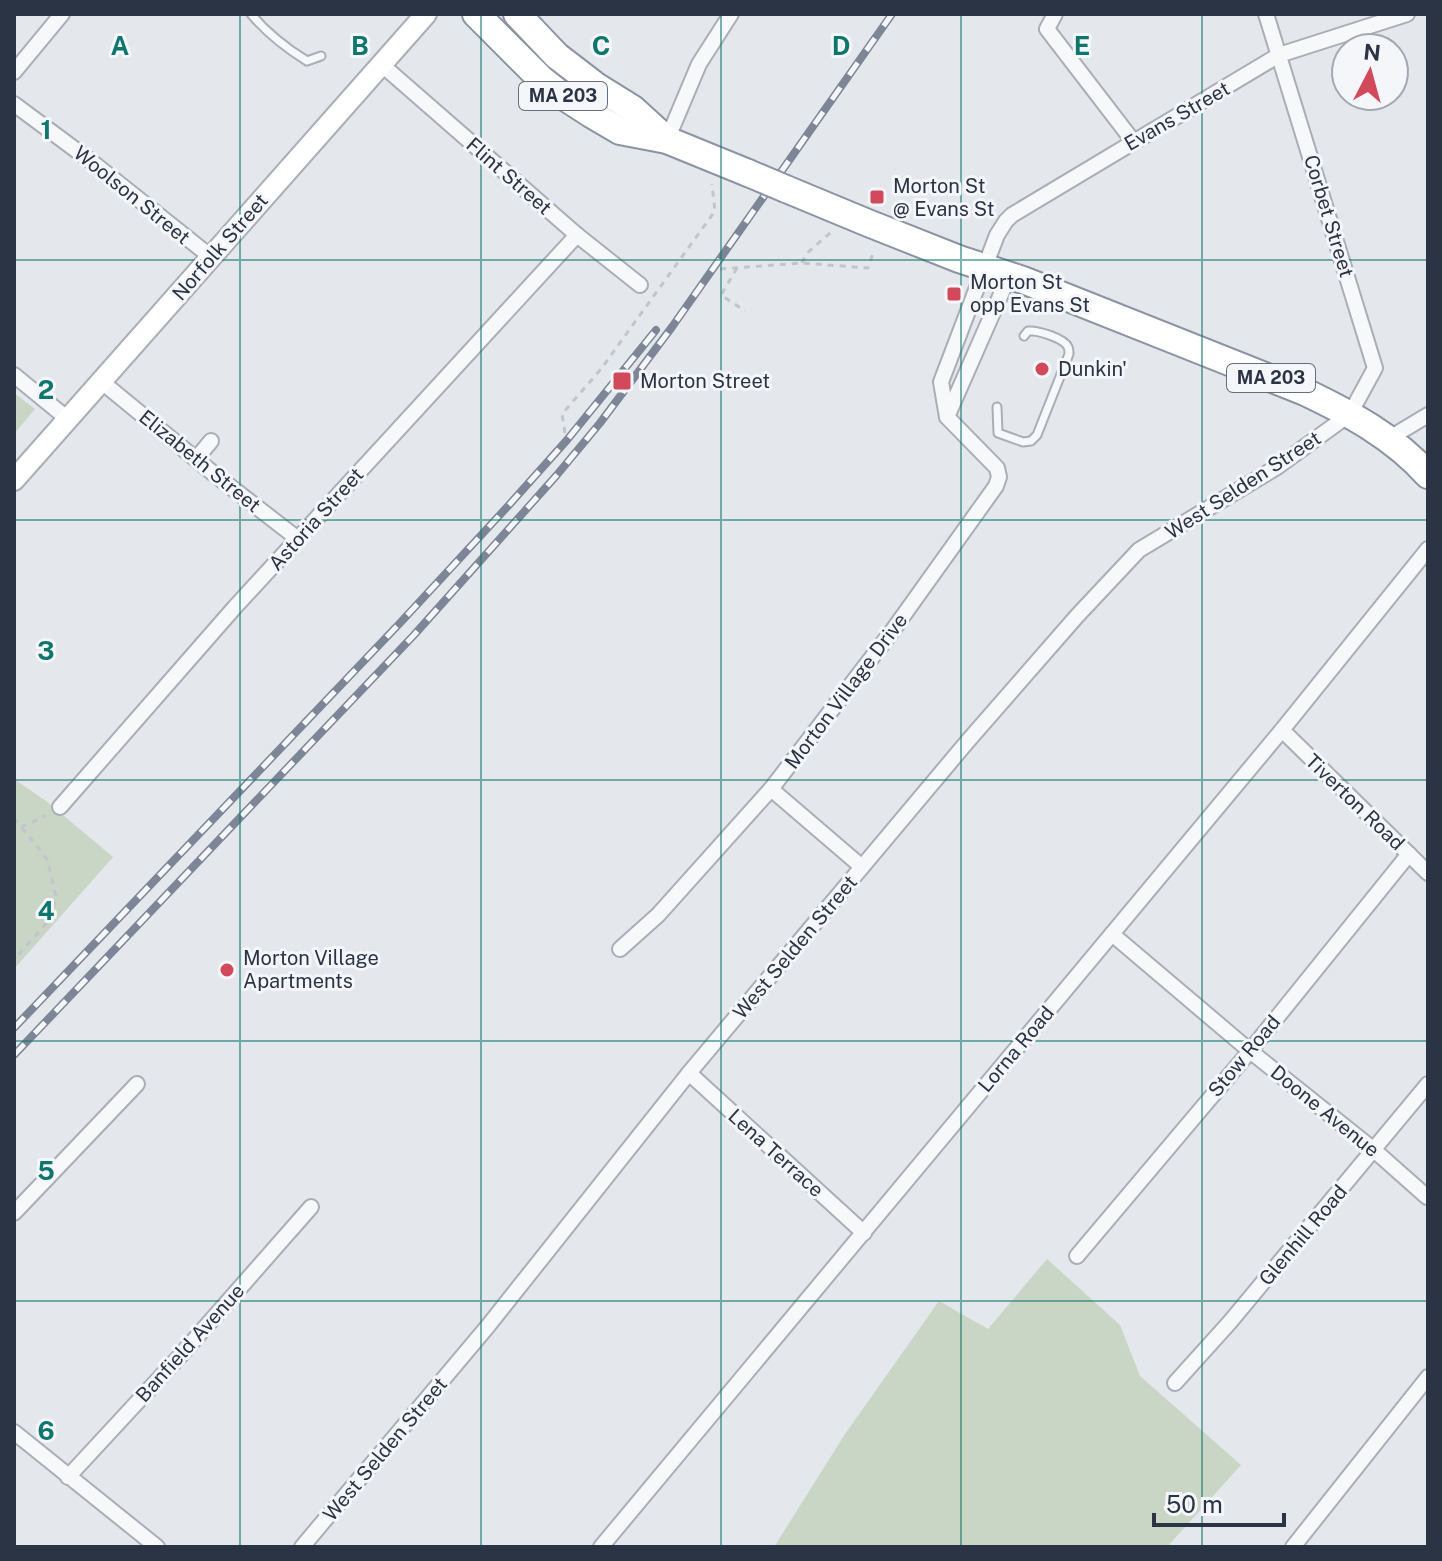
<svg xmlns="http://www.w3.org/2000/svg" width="1442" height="1561" font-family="'Public Sans',sans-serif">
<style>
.green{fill:#c9d6c5}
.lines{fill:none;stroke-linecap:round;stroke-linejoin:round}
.lane-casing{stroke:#a9aeb7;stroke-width:11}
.street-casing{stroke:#a9aeb7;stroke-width:18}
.secondary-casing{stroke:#a9aeb7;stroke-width:24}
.highway-casing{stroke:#8b94a3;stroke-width:30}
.path{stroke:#c2c5cb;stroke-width:3;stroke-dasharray:6 6;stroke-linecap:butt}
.lane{stroke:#f7f8fa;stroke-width:7}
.street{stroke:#f7f8fa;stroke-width:14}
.secondary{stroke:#fff;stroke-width:20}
.highway{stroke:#fff;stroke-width:26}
.rail-casing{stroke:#7d8696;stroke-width:8}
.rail{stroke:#f4f6f9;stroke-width:5;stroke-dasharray:15;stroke-linecap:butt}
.highway-bridge-casing{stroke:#8b94a3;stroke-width:30;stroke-linecap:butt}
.highway-bridge{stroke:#fff;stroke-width:26}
.grid{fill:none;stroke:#0f766e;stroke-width:2;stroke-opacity:0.55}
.poi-dot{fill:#d1495b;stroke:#f4f6f9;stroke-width:3}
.labels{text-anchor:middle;stroke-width:6;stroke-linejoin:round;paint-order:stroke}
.shield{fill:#f4f6f9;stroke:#676e7b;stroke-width:2}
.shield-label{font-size:18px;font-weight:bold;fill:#2b3445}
.street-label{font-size:20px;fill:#2b3445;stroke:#f4f6f9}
.poi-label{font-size:20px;fill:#2b3445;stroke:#f4f6f9;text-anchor:start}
.grid-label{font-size:26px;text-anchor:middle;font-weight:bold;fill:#0f766e;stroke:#f4f6f9;stroke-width:6;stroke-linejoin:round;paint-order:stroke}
</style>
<rect width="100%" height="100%" fill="#e4e7ec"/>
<g class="green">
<polygon points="14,393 35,409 14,434"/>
<polygon points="14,779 46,801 113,857 14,969"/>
<polygon points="1047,1259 1120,1325 1140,1376 1241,1465 1167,1547 774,1547 845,1434 939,1301 988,1329"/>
</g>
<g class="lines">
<defs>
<g id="lane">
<path d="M 251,14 C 267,33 286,48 307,61 L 321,56"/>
<path d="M 997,407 L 998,433 L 1023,442 L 1031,441 L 1037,435 L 1069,354 C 1069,352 1069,349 1068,347 C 1064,338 1037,330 1028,331 L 1024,336"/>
</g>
<g id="street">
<polyline points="1055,14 1047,29 1133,141"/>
<polyline points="381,64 577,235 640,285"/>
<polyline points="14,72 62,14"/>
<polyline points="14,104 92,162 211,257"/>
<polyline points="667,140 699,64 731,14"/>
<polyline points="14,375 69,420"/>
<polyline points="102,382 214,474 298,539"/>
<polyline points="947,417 1009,276"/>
<polyline points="1388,439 1428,415"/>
<polyline points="196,459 211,441"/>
<polyline points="1282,730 1428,873"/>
<polyline points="771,789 862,867"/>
<polyline points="60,807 235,607 577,235"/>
<polyline points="1112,934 1250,1051 1374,1150 1427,1197"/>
<polyline points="620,949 658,915 771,789 893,630 996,486 999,477 997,468 947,417 941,382 997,235 1006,221 1012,215 1279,55 1407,14"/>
<polyline points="689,1073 864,1233"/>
<polyline points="14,1213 137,1084"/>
<polyline points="1077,1256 1250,1051 1409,854"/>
<polyline points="1175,1383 1230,1322 1428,1084"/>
<polyline points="14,1432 157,1547"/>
<polyline points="68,1477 180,1356 311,1207"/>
<polyline points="302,1547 488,1326 689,1073 967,742 1077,616 1139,550 1277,467 1350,414 1375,368 1266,14"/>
<polyline points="601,1547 1282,730 1428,549"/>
<polyline points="1293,1547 1428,1377"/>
</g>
<polyline id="secondary" points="14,480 426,14"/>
<g id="highway">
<polyline points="476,14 541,79 560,94 591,114 620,131 667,140 748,173"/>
<polyline points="517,14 557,56 596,86 633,109 667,140"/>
<path d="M 786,189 L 868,223 L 959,259 L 1023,280 L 1305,392 C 1351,414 1394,437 1428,475"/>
</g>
</defs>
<use href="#lane" class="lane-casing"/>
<use href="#street" class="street-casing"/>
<use href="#secondary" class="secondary-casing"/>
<use href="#highway" class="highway-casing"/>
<g class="path">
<polyline points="802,263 806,254 830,233"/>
<polyline points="737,268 721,295 745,311"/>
<polyline points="720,269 802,263 868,268 874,250"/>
<polyline points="565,433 562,414 601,369 715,211 712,184"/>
<polyline points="14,818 47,859 56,896 51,918 14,960"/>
<polyline points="21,827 46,816"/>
</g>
<use href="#lane" class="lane"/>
<use href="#street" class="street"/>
<use href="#secondary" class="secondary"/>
<use href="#highway" class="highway"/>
<defs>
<g id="rail">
<polyline points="14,1028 400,623 509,505 567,440 656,330"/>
<polyline points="14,1055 414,635 556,476 600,423 672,327 892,14"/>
</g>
</defs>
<use href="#rail" class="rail-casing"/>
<use href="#rail" class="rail"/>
<defs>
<polyline id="highway-bridge" points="748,173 786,189"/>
</defs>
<use href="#highway-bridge" class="highway-bridge-casing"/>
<use href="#highway-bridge" class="highway-bridge"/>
</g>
<path class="grid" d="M 240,14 L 240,1547M 481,14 L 481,1547M 721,14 L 721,1547M 961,14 L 961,1547M 1202,14 L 1202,1547M 14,260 L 1428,260M 14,520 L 1428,520M 14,780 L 1428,780M 14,1041 L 1428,1041M 14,1301 L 1428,1301"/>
<g class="poi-dot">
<rect x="869" y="189" width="16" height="16" rx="4"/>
<rect x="946" y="286" width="16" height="16" rx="4"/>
<circle cx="1042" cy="369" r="8"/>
<rect x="612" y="371" width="20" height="20" rx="4"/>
<circle cx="227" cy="970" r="8"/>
</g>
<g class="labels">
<g class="shield">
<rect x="519" y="82" width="88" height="28" rx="6"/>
<rect x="1227" y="364" width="88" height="28" rx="6"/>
</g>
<g class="shield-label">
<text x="563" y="102">MA 203</text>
<text x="1271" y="384">MA 203</text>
</g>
<g class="street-label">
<text transform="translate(1177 116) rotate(-30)" y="7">Evans Street</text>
<text transform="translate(509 176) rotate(41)" y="7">Flint Street</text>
<text transform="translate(132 195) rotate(39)" y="7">Woolson Street</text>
<text transform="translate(1329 216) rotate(73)" y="7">Corbet Street</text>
<text transform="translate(220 247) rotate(-49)" y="7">Norfolk Street</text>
<text transform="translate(200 461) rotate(39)" y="7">Elizabeth Street</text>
<text transform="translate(1243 485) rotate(-33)" y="7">West Selden Street</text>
<text transform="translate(316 519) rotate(-48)" y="7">Astoria Street</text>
<text transform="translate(846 691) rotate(-53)" y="7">Morton Village Drive</text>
<text transform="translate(1355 802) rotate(44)" y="7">Tiverton Road</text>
<text transform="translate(795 947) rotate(-50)" y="7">West Selden Street</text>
<text transform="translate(1016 1049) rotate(-50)" y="7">Lorna Road</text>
<text transform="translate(1244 1056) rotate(-50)" y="7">Stow Road</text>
<text transform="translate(1325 1111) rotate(39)" y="7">Doone Avenue</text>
<text transform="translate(776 1153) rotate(42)" y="7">Lena Terrace</text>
<text transform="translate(1303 1235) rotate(-50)" y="7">Glenhill Road</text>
<text transform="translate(190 1343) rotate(-48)" y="7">Banfield Avenue</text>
<text transform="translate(385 1449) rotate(-50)" y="7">West Selden Street</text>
</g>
<g class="poi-label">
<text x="893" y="193">Morton St<tspan x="893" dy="23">@ Evans St</tspan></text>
<text x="970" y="289">Morton St<tspan x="970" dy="23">opp Evans St</tspan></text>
<text x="1058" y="376">Dunkin'</text>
<text x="640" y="388">Morton Street</text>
<text x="243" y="965">Morton Village<tspan x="243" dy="23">Apartments</tspan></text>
</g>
</g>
<g class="grid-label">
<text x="120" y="55">A</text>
<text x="360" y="55">B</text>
<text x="601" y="55">C</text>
<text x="841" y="55">D</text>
<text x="1082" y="55">E</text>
<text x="46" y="139">1</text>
<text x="46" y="399">2</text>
<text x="46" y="660">3</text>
<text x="46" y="920">4</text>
<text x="46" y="1180">5</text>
<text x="46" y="1440">6</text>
</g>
<rect width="1442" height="1561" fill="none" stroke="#2b3445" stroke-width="32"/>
<g transform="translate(1370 72) rotate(6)"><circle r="38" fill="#f4f6f9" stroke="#a4a8b1" stroke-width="2"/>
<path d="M0-6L14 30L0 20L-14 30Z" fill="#d1495b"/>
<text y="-12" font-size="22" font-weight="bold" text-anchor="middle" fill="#2b3445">N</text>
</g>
<path d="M1154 1513v12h130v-12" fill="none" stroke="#2b3445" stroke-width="4"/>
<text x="1166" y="1513" font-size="24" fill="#2b3445" stroke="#f4f6f9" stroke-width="6" paint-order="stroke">50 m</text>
</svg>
